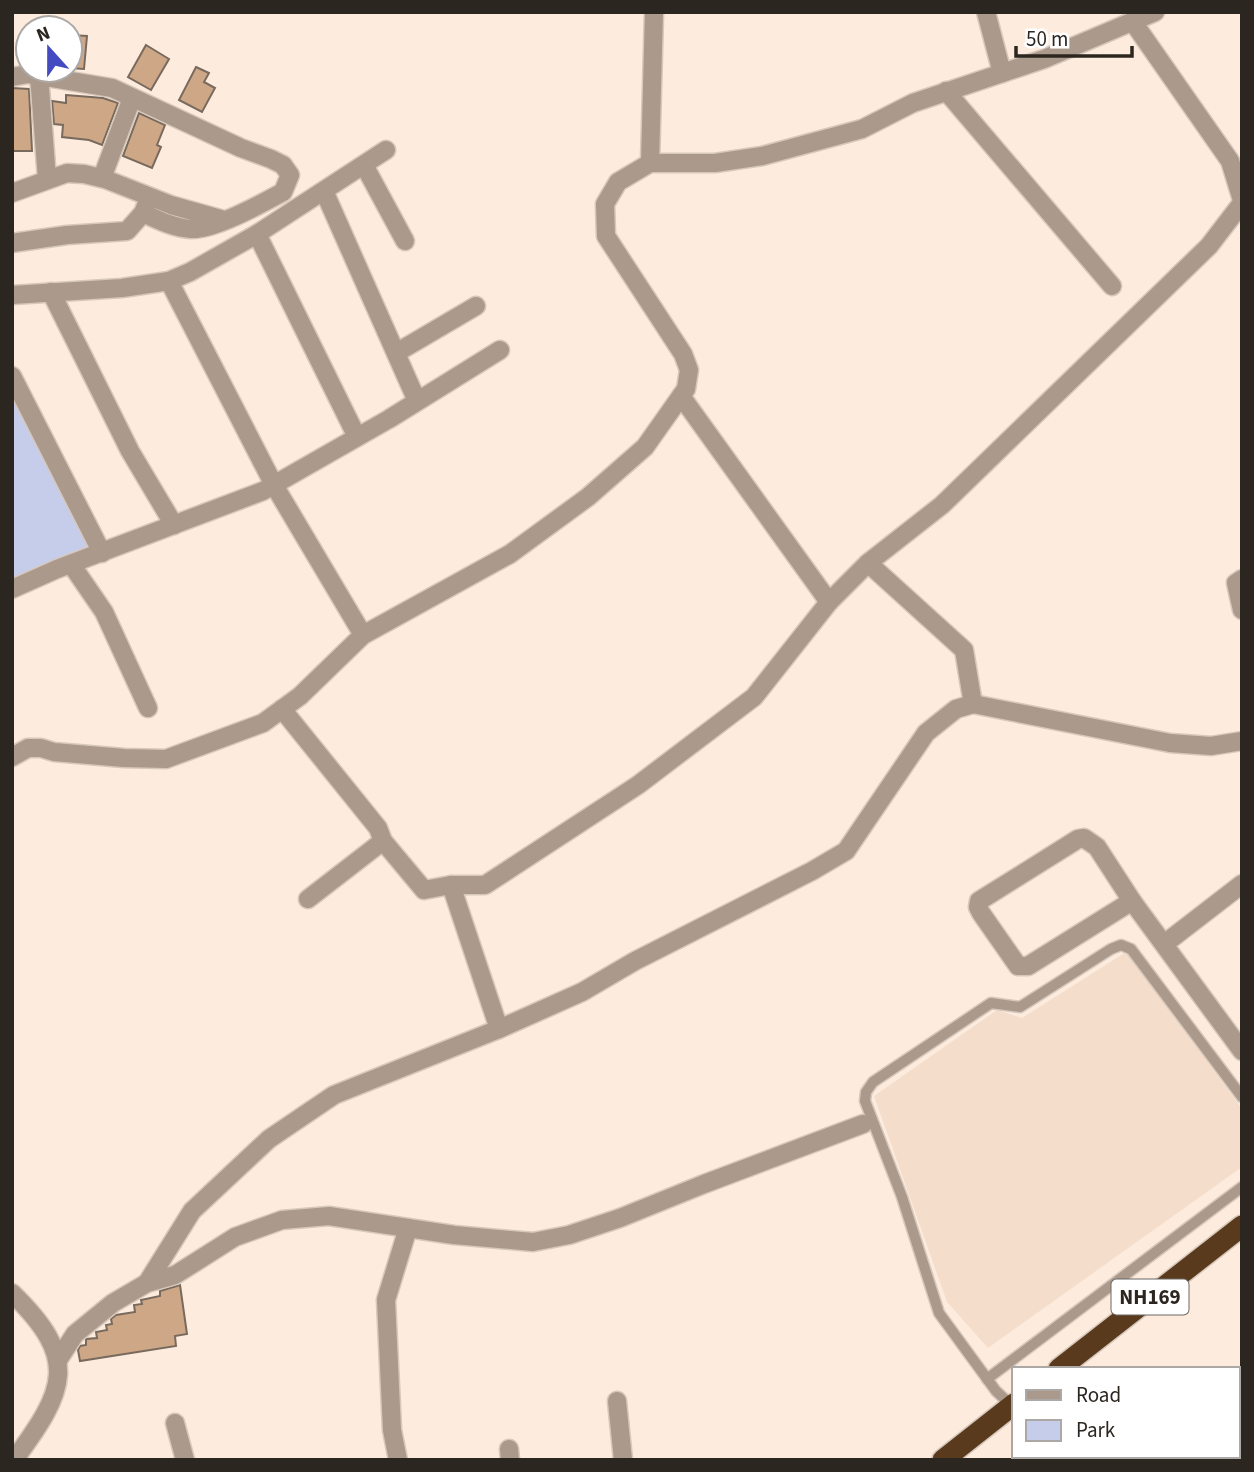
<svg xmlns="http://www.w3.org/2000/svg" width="1254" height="1472" font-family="'Source Sans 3',sans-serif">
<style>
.built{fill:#f4ddcb}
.green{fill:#c6cdea}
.building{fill:#cea787;stroke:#796a5e;stroke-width:2}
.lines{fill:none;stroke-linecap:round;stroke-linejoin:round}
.lane-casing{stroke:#d7c8bc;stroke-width:13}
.street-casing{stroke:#d7c8bc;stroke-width:21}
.highway-casing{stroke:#d7c8bc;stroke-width:24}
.lane{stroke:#ab998b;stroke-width:10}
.street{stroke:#ab998b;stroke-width:18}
.highway{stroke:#5a3a1c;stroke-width:21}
.labels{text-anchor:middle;stroke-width:5;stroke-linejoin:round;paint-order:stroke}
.shield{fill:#fff;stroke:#6b6764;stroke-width:2}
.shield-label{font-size:21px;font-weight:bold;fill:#2c2621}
</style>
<rect width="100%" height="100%" fill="#fdecde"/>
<polygon class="built" points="1126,952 1242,1109 1242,1167 988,1348 947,1302 874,1096 997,1010 1022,1018"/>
<polygon class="green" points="12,379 95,548 12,582"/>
<g class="building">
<polygon points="70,35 87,36 84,69 70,68"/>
<polygon points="146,45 169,59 151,90 128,77"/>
<polygon points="196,67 209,73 204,82 215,88 202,112 179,100"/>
<polygon points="12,88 29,89 32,151 12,151"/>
<polygon points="66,95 103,98 118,103 102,145 89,140 62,137 63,125 54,124 52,101 66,103"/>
<polygon points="139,113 165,125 157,145 161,147 152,168 123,156"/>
<polygon points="180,1285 187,1334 175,1336 176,1346 80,1361 78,1350 80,1346 86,1345 86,1339 97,1338 96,1332 107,1330 106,1325 112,1324 111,1319 116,1315 135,1312 134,1305 142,1304 141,1300 160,1296 160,1291"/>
</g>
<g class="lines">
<defs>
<g id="lane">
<polyline points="987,1379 1242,1187"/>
<polyline points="1011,1405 996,1391 939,1313 902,1197 865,1101 866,1092 873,1082 991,1003 1020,1007 1111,949 1121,945 1131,949 1242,1097"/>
</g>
<g id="street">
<polyline points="986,12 1002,73"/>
<polyline points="1133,22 1230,161 1242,200"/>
<polyline points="39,75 47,179"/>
<path d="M 12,77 L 28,74 L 112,88 L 241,148 L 271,159 L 283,165 L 290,175 L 283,192 C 261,204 214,230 191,229 C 174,228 158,220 143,213"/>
<polyline points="946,91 1112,286"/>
<polyline points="650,163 654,12"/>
<polyline points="364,165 405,241"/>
<polyline points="102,178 132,98"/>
<polyline points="324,191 417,401"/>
<polyline points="12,193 67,173 84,174 105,179 171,205 224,220"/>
<polyline points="257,234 357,437"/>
<polyline points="12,243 67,235 127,231 143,213 147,203"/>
<polyline points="169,281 274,485 363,635"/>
<polyline points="51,292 130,451 174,525"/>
<polyline points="12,295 122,288 169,281 190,272 257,234 386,150"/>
<polyline points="396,353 476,306"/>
<polyline points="12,376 102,553"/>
<polyline points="681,396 829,602"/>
<polyline points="868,563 964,650 973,704"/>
<polyline points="71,564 104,612 148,708"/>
<polyline points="1242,579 1236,583 1242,610"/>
<polyline points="12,589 57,569 263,491 389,419 500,350"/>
<polyline points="282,709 378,828 383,841 424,890 451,885 485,885 638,785 754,697 829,602 868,563 942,505 1209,246 1242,203"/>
<polyline points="12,757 28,748 41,748 54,752 124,758 166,759 263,723 300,696 363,635 510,554 588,497 645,447 686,389 689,370 683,354 606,236 605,204 618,182 650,163 715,163 762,156 862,129 913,103 1044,59 1155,12"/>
<polygon points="1084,838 1097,847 1132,901 1028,966 1018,966 981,913 978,907 979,901 1078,839"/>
<polyline points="451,885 499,1029"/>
<polyline points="308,899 383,841"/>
<polyline points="1132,901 1242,1051"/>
<polyline points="1172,938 1242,884"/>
<polyline points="147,1283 192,1211 269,1139 334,1095 499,1029 582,992 635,961 812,871 846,851 926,733 956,709 973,704 1170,743 1211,746 1242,741"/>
<path d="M 12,1293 C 80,1359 66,1390 14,1460"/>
<polyline points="58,1360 75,1334 113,1303 147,1283 175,1275 235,1237 282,1220 329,1216 454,1235 533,1242 569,1235 620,1218 704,1184 863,1124"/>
<polyline points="617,1401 623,1460"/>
<polyline points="175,1423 185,1460"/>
<polyline points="509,1449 510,1460"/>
<polyline points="398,1460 392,1430 386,1300 408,1228"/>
</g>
<g id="highway">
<polyline points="1059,1369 1242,1226"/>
<polyline points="943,1460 1014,1404"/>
</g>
</defs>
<use href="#lane" class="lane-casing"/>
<use href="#street" class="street-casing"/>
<use href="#highway" class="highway-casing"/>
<use href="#lane" class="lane"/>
<use href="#street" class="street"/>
<use href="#highway" class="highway"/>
</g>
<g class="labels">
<rect class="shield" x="1111.5" y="1279.5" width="77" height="35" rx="5"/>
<g class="shield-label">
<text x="1150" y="1304">NH169</text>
</g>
</g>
<rect width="1254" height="1472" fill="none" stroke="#2c2621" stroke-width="28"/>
<rect x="1012" y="1367" width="228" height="91" fill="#ffffff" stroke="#aba8a6" stroke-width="2"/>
<rect x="1026" y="1390" width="35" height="10" fill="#ab998b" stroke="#aba8a6" stroke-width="2"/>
<text x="1076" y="1402" font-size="21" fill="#2c2621">Road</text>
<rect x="1026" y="1420" width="35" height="21" fill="#c6cdea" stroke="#aba8a6" stroke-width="2"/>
<text x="1076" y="1437" font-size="21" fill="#2c2621">Park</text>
<g transform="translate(49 49) rotate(339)"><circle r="33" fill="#ffffff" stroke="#aba8a6" stroke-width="2"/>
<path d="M0-5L12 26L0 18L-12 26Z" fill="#444bc0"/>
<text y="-10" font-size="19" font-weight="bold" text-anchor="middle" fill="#2c2621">N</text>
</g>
<path d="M1016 46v10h116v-10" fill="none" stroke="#2c2621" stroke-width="3.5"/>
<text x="1026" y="46" font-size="21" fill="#2c2621" stroke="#ffffff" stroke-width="5" paint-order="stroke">50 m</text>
</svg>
